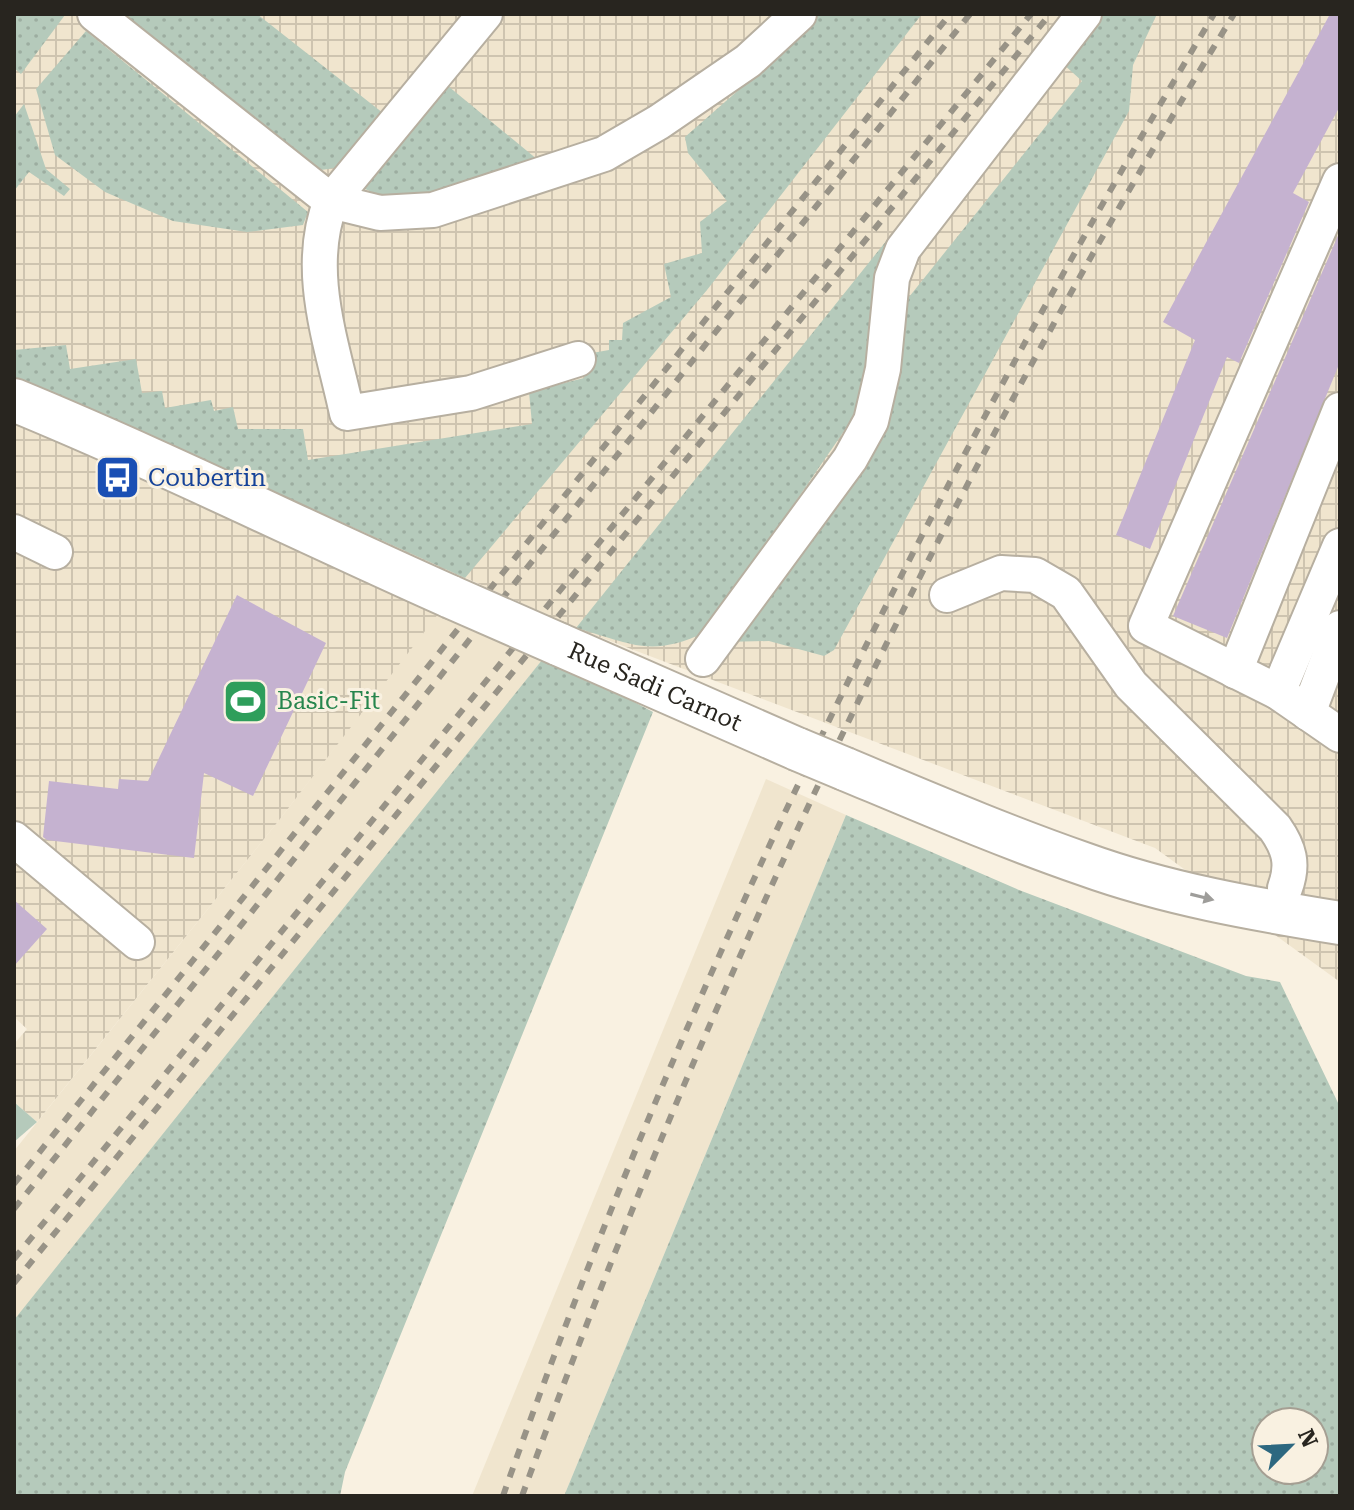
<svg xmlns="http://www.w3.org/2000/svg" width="1354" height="1510" font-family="'Roboto Serif',serif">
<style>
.built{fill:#f0e5ce}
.industrial{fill:url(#industrial-grid)}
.grass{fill:url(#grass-dots);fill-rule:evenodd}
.garden{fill:#b5cabb}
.building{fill:#c5b2d0}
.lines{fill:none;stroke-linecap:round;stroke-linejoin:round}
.minor-casing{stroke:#b7afa0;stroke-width:38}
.major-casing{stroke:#b7afa0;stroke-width:46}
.minor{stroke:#fff;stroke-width:34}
.major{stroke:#fff;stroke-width:42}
.rail{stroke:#989387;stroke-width:6;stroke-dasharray:10 10;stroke-linecap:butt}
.major-bridge-casing{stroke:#b7afa0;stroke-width:46;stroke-linecap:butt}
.major-bridge{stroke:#fff;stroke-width:42}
.oneway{fill:#9e9d9a}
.labels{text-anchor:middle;stroke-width:6;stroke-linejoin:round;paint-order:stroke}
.transit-label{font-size:24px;fill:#164399;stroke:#f9f1e1;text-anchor:start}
.street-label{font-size:24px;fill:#28251f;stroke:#f9f1e1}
.leisure-label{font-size:24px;fill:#27864d;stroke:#f9f1e1;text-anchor:start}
</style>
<defs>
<pattern id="industrial-grid" width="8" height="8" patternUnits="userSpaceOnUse" patternTransform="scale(2)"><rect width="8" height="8" fill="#f0e5ce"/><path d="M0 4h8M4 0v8" fill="none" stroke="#cec4b0"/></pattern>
<pattern id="grass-dots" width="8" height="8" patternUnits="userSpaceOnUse" patternTransform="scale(2)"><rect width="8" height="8" fill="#b5cabb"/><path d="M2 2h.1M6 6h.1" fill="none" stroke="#9cada0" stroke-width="1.8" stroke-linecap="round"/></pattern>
</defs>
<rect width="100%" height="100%" fill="#f9f1e1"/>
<g class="built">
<polygon points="440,610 546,655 14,1335 14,1151 280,819"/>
<polygon points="766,779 846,815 564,1496 472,1496"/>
</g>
<polygon class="industrial" points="14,14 1340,14 1340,982 1155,848 576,628 466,578 280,819 37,1122 14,1102 14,1044 27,1029 14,1017"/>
<g class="grass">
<polygon points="14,14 65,15 21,74 14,68"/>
<path d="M 111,14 L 257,14 L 388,117 C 359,152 351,175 301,169 Z"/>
<polygon points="817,14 922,14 707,290 465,578 93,410 14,378 14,350 66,345 70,369 136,359 142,393 162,391 165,408 211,400 214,411 233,407 238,429 303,429 308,460 532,424 529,392 584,378 592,353 609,350 609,340 622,340 623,323 671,297 664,264 702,253 700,222 727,201 688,153 685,137 758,73"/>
<polygon points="1101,14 1157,14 1133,65 1129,111 834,650 824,656 769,641 722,642 871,447 901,307 1082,81 1062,63"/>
<polygon points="86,31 308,212 303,225 247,232 173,221 105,192 55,155 36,89"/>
<polygon points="448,86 538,160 448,194 387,199 363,188"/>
<polygon points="24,104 46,169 70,189 64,196 29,172 14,191 14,117"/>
<path d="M 887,240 L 876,344 L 864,402 L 706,632 C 650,658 633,644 576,628 Z"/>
<polygon points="546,655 653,712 345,1472 340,1496 14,1496 14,1320"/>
<path d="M 846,815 L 1019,890 L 1246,976 L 1280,982 L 1340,1107 L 1340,1496 L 564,1496 ZM 1266,1422 L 1314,1422 L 1314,1470 L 1266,1470 Z"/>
</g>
<polygon class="garden" points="14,1102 37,1122 14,1142"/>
<g class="building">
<polygon points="1330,14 1340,14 1340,106 1293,193 1309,202 1239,363 1227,357 1150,549 1116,535 1195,340 1163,322"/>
<polygon points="1340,231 1340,362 1227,638 1173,616"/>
<polygon points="237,595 326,643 253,796 204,773 194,858 47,840 43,837 49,781 118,789 119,779 148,781"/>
<polygon points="14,900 47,929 14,966"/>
</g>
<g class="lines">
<defs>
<g id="minor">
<polyline points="95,14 331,201 380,213 433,210 604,154 659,122 748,61 799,14"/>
<path d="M 485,14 L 331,201 C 304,270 332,343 347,413 L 471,393 L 578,359"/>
<polyline points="14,532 55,552"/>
<polyline points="1340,546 1278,692 1340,735"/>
<path d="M 947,595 L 1001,573 L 1035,575 L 1066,593 L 1131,685 L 1275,828 C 1289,848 1294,864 1285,888"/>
<polyline points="703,659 850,459 871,421 883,369 892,278 903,249 1084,14"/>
<polyline points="1235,671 1340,410"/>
<polyline points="1278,692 1146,626 1340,181"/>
<polyline points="1308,713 1340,628"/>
<polyline points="14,839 137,942"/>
</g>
<g id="major">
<path d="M 14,400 C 162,461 305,532 451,597"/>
<path id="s1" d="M 558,644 L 797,749"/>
<path d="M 845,769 C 924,802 1003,836 1084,864 C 1167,894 1254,909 1340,923"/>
</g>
</defs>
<use href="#minor" class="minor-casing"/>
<use href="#major" class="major-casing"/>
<use href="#minor" class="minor"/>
<use href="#major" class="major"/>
<g class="rail">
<polyline points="14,1184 950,14"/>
<polyline points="14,1209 970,14"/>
<polyline points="14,1259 1031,14"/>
<polyline points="14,1283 1050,14"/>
<path d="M 503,1496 C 685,979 932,483 1214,14"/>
<path d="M 522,1496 C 710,981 947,482 1234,14"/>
</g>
<defs>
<g id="major-bridge">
<polyline points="451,597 558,644"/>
<polyline points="797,749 845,769"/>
</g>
</defs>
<use href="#major-bridge" class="major-bridge-casing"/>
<use href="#major-bridge" class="major-bridge"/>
</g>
<defs><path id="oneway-solid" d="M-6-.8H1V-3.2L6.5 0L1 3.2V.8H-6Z" transform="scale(2)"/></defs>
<use class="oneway" href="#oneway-solid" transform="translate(1202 897) rotate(14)"/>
<defs>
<symbol id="bus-square" viewBox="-11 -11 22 22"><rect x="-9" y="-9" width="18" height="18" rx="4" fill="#1a4fb4" stroke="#f9f1e1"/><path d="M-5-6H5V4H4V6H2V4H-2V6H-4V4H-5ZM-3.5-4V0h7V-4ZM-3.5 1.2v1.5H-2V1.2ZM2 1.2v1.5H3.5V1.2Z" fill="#fff"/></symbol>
<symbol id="stadium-square" viewBox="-11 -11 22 22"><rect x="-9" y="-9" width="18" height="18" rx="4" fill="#2e9e5b" stroke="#f9f1e1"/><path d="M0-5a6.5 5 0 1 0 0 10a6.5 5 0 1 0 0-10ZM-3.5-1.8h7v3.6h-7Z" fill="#fff"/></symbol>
</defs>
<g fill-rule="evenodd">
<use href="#bus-square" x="92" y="452" width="51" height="51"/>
<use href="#stadium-square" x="220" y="676" width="51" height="51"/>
</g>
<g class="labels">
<g class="transit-label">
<text x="148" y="486">Coubertin</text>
</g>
<g class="street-label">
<text dy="8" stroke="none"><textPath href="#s1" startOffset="106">Rue Sadi Carnot</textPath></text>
</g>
<g class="leisure-label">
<text x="277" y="709">Basic-Fit</text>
</g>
</g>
<rect width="1354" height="1510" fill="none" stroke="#28251f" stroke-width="32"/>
<g transform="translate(1290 1446) rotate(66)"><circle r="38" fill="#f9f1e1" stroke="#a59f93" stroke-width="2"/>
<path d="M0-6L14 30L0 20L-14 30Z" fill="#2d6880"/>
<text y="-12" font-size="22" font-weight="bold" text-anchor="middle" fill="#28251f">N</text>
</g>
</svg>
